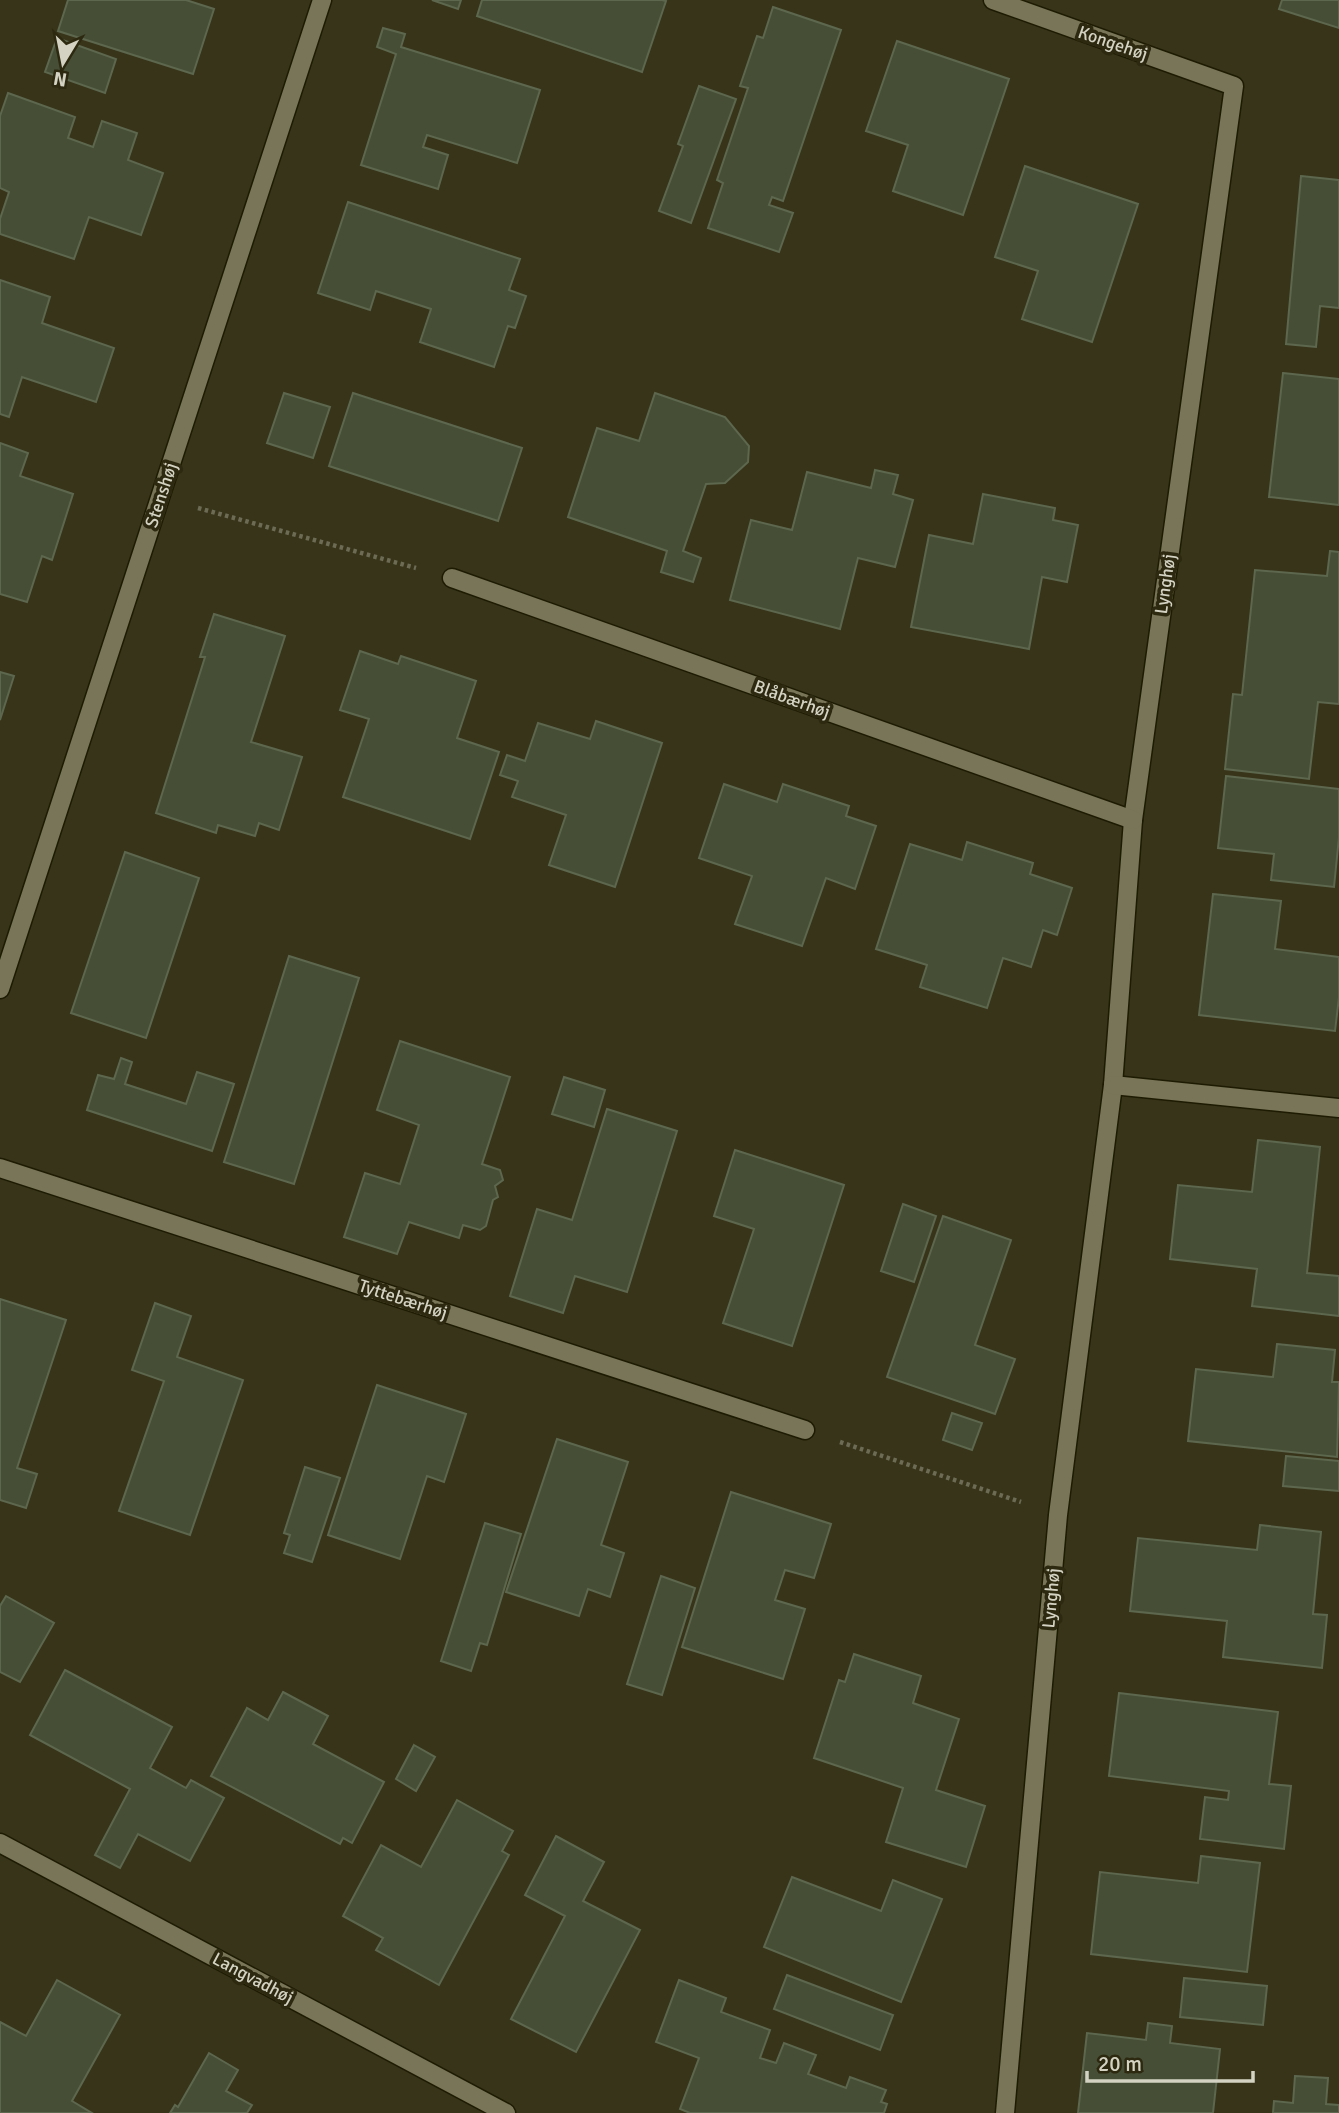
<svg xmlns="http://www.w3.org/2000/svg" width="1339" height="2113" font-family="Signika,sans-serif">
<style>
.building{fill:#464f36;stroke:#5d674d;stroke-width:2}
.lines{fill:none;stroke-linecap:round;stroke-linejoin:round}
.minor-casing{stroke:#1e1b03;stroke-width:21}
.path{stroke:#6d6b54;stroke-width:4.5;stroke-dasharray:3.5 3.5;stroke-linecap:butt}
.minor{stroke:#787558;stroke-width:18}
.labels{text-anchor:middle;stroke-width:7;stroke-linejoin:round;paint-order:stroke}
.street-label{font-size:18px;fill:#d4d3c3;stroke:#2d2910}
</style>
<rect width="100%" height="100%" fill="#37341a"/>
<g class="building">
<polygon points="68,0 186,0 214,9 193,74 58,31"/>
<polygon points="432,0 461,0 458,9"/>
<polygon points="482,0 662,0 666,1 642,72 477,16"/>
<polygon points="1282,0 1339,0 1339,28 1279,9"/>
<polygon points="773,7 841,30 783,201 772,197 769,205 793,213 779,252 708,228 723,183 717,180 748,88 740,86 757,36 763,38"/>
<polygon points="383,28 405,34 401,47 540,90 517,163 427,135 423,147 448,155 438,189 361,165 396,54 377,47"/>
<polygon points="57,38 116,59 105,93 45,72"/>
<polygon points="897,41 1009,79 963,215 893,191 908,145 866,131"/>
<polygon points="699,86 736,99 691,223 659,211 683,146 678,144"/>
<polygon points="8,93 75,117 68,138 93,147 102,121 137,133 128,160 163,173 141,235 89,217 74,259 0,234 0,219 9,192 0,188 0,116"/>
<polygon points="1025,166 1138,204 1092,342 1022,319 1038,271 995,257"/>
<polygon points="1301,176 1339,180 1339,308 1320,306 1316,347 1286,344"/>
<polygon points="348,202 520,259 509,290 526,296 515,328 508,326 494,367 420,342 431,309 376,291 370,310 318,293"/>
<polygon points="0,280 50,297 42,323 114,348 96,402 22,377 9,417 0,414"/>
<polygon points="1283,373 1339,379 1339,505 1269,497"/>
<polygon points="284,393 330,407 313,458 267,443"/>
<polygon points="353,393 522,448 498,521 329,466"/>
<polygon points="655,393 725,417 749,446 748,462 725,483 706,484 683,551 701,558 693,582 661,572 667,551 568,517 597,428 639,441"/>
<polygon points="0,443 28,453 20,476 73,494 52,560 42,556 27,602 0,594"/>
<polygon points="875,470 898,475 893,494 913,500 895,567 858,558 840,629 730,600 751,520 792,530 807,472 871,488"/>
<polygon points="983,494 1055,508 1053,520 1078,525 1067,582 1042,577 1029,649 911,627 929,535 973,544"/>
<polygon points="1330,551 1339,552 1339,704 1318,702 1309,779 1225,769 1233,694 1242,695 1255,570 1327,576"/>
<polygon points="214,614 285,636 251,742 302,757 279,830 259,823 255,836 218,825 216,833 156,813 205,657 200,657"/>
<polygon points="360,651 398,664 401,656 476,681 457,738 499,752 470,839 343,797 369,719 340,710"/>
<polygon points="0,672 14,676 0,720"/>
<polygon points="596,721 662,743 615,887 549,865 566,815 512,797 518,781 500,775 507,755 525,761 538,723 590,739"/>
<polygon points="1226,776 1339,789 1339,837 1334,887 1271,880 1274,854 1218,848"/>
<polygon points="724,784 777,802 783,784 849,806 846,816 876,826 855,889 826,878 802,946 735,924 752,876 699,858"/>
<polygon points="967,842 1033,863 1030,874 1072,888 1057,935 1043,930 1031,967 1003,958 987,1008 920,987 927,965 876,949 910,844 962,860"/>
<polygon points="125,852 199,878 146,1038 71,1013"/>
<polygon points="1213,894 1281,901 1275,949 1339,957 1339,997 1335,1031 1199,1015"/>
<polygon points="289,956 359,978 294,1184 224,1162"/>
<polygon points="400,1041 510,1077 482,1164 500,1170 503,1180 495,1186 498,1197 493,1200 486,1226 480,1230 463,1225 459,1238 409,1222 397,1254 344,1237 365,1173 400,1184 419,1125 377,1110"/>
<polygon points="121,1058 132,1062 125,1084 186,1104 197,1072 234,1084 212,1151 87,1110 98,1075 114,1079"/>
<polygon points="564,1077 605,1090 594,1127 552,1114"/>
<polygon points="607,1109 677,1131 627,1292 575,1276 563,1313 510,1296 537,1209 572,1220"/>
<polygon points="1258,1140 1320,1147 1307,1273 1339,1276 1339,1316 1252,1306 1257,1269 1170,1259 1178,1185 1252,1192"/>
<polygon points="735,1150 844,1185 792,1346 723,1323 754,1229 714,1216"/>
<polygon points="903,1204 936,1216 914,1282 881,1271"/>
<polygon points="943,1216 1011,1240 975,1345 1015,1359 995,1414 887,1377"/>
<polygon points="0,1299 66,1320 17,1468 37,1474 26,1508 0,1500"/>
<polygon points="155,1303 191,1316 177,1357 243,1380 190,1535 119,1511 164,1381 132,1370"/>
<polygon points="1277,1344 1335,1350 1332,1382 1339,1382 1337,1457 1188,1441 1196,1369 1273,1377"/>
<polygon points="377,1385 466,1414 444,1482 427,1476 400,1559 328,1535"/>
<polygon points="952,1413 982,1423 972,1450 943,1440"/>
<polygon points="557,1439 628,1462 601,1545 624,1553 610,1597 588,1589 579,1616 506,1592"/>
<polygon points="1286,1456 1339,1461 1339,1491 1283,1486"/>
<polygon points="305,1467 340,1478 312,1562 284,1553 290,1535 284,1533"/>
<polygon points="731,1492 831,1524 814,1578 785,1570 775,1600 805,1609 783,1679 682,1647"/>
<polygon points="485,1523 521,1534 487,1645 480,1643 471,1671 441,1661"/>
<polygon points="1260,1525 1321,1532 1313,1614 1327,1615 1322,1668 1223,1657 1227,1621 1130,1611 1138,1538 1257,1550"/>
<polygon points="661,1576 695,1588 662,1695 627,1684"/>
<polygon points="6,1596 54,1623 20,1682 0,1672 0,1606"/>
<polygon points="854,1654 921,1676 913,1703 959,1719 936,1790 985,1806 966,1867 886,1842 903,1788 814,1758 839,1680 845,1682"/>
<polygon points="65,1670 172,1727 150,1768 186,1788 191,1780 224,1798 190,1861 138,1834 120,1868 95,1855 130,1789 30,1735"/>
<polygon points="283,1692 328,1716 313,1744 384,1782 352,1843 343,1838 340,1844 211,1776 247,1708 268,1720"/>
<polygon points="1119,1693 1278,1712 1269,1784 1291,1786 1284,1849 1200,1839 1205,1797 1228,1800 1229,1791 1109,1776"/>
<polygon points="414,1745 435,1757 416,1791 396,1779"/>
<polygon points="457,1800 513,1831 502,1851 509,1855 439,1985 376,1950 383,1938 343,1916 381,1845 421,1867"/>
<polygon points="556,1836 604,1862 583,1901 640,1930 576,2052 511,2019 565,1916 525,1895"/>
<polygon points="1201,1856 1260,1863 1247,1972 1091,1954 1100,1872 1198,1883"/>
<polygon points="792,1877 881,1911 893,1880 942,1899 901,2002 764,1947"/>
<polygon points="787,1975 893,2015 880,2050 774,2009"/>
<polygon points="1184,1978 1267,1986 1263,2025 1180,2017"/>
<polygon points="57,1980 120,2015 72,2101 92,2113 0,2113 0,2022 26,2036"/>
<polygon points="679,1980 726,1998 721,2012 770,2030 760,2058 776,2063 784,2043 816,2055 808,2074 846,2088 850,2077 886,2090 881,2102 887,2104 884,2113 690,2113 680,2109 699,2058 656,2042"/>
<polygon points="1148,2023 1172,2026 1170,2043 1220,2049 1213,2113 1078,2113 1087,2033 1146,2040"/>
<polygon points="209,2053 238,2070 226,2091 252,2105 247,2113 170,2113 175,2105 178,2107"/>
<polygon points="1295,2076 1328,2078 1326,2104 1339,2105 1339,2113 1273,2113 1274,2101 1293,2103"/>
</g>
<g class="lines">
<defs>
<g id="minor">
<polyline points="993,0 1234,86 1133,820 1113,1085 1058,1515 1005,2113"/>
<polyline points="452,578 1133,820"/>
<polyline points="0,989 322,0"/>
<polyline points="1113,1085 1339,1108"/>
<polyline points="0,1168 805,1430"/>
<polyline points="0,1843 506,2113"/>
</g>
</defs>
<use href="#minor" class="minor-casing"/>
<g class="path">
<polyline points="198,508 416,568"/>
<polyline points="840,1442 1021,1502"/>
</g>
<use href="#minor" class="minor"/>
</g>
<g class="labels">
<g class="street-label">
<text transform="translate(1113 43) rotate(19)" y="6">Kongehøj</text>
<text transform="translate(161 495) rotate(-72)" y="6">Stenshøj</text>
<text transform="translate(1165 584) rotate(-82)" y="6">Lynghøj</text>
<text transform="translate(792 699) rotate(20)" y="6">Blåbærhøj</text>
<text transform="translate(403 1299) rotate(18)" y="6">Tyttebærhøj</text>
<text transform="translate(1051 1598) rotate(-85)" y="6">Lynghøj</text>
<text transform="translate(253 1978) rotate(28)" y="6">Langvadhøj</text>
</g>
</g>
<g transform="translate(63 63) rotate(190)" stroke="#2d2910" stroke-width="5" paint-order="stroke">
<path d="M0-5L12 26L0 18L-12 26Z" fill="#d4d3c3"/>
<text y="-10" font-size="19" font-weight="bold" text-anchor="middle" fill="#d4d3c3">N</text>
</g>
<path d="M1087 2071v10h166v-10" fill="none" stroke="#d4d3c3" stroke-width="3.5"/>
<text x="1098" y="2071" font-size="21" fill="#d4d3c3" stroke="#2d2910" stroke-width="5" paint-order="stroke">20 m</text>
</svg>
